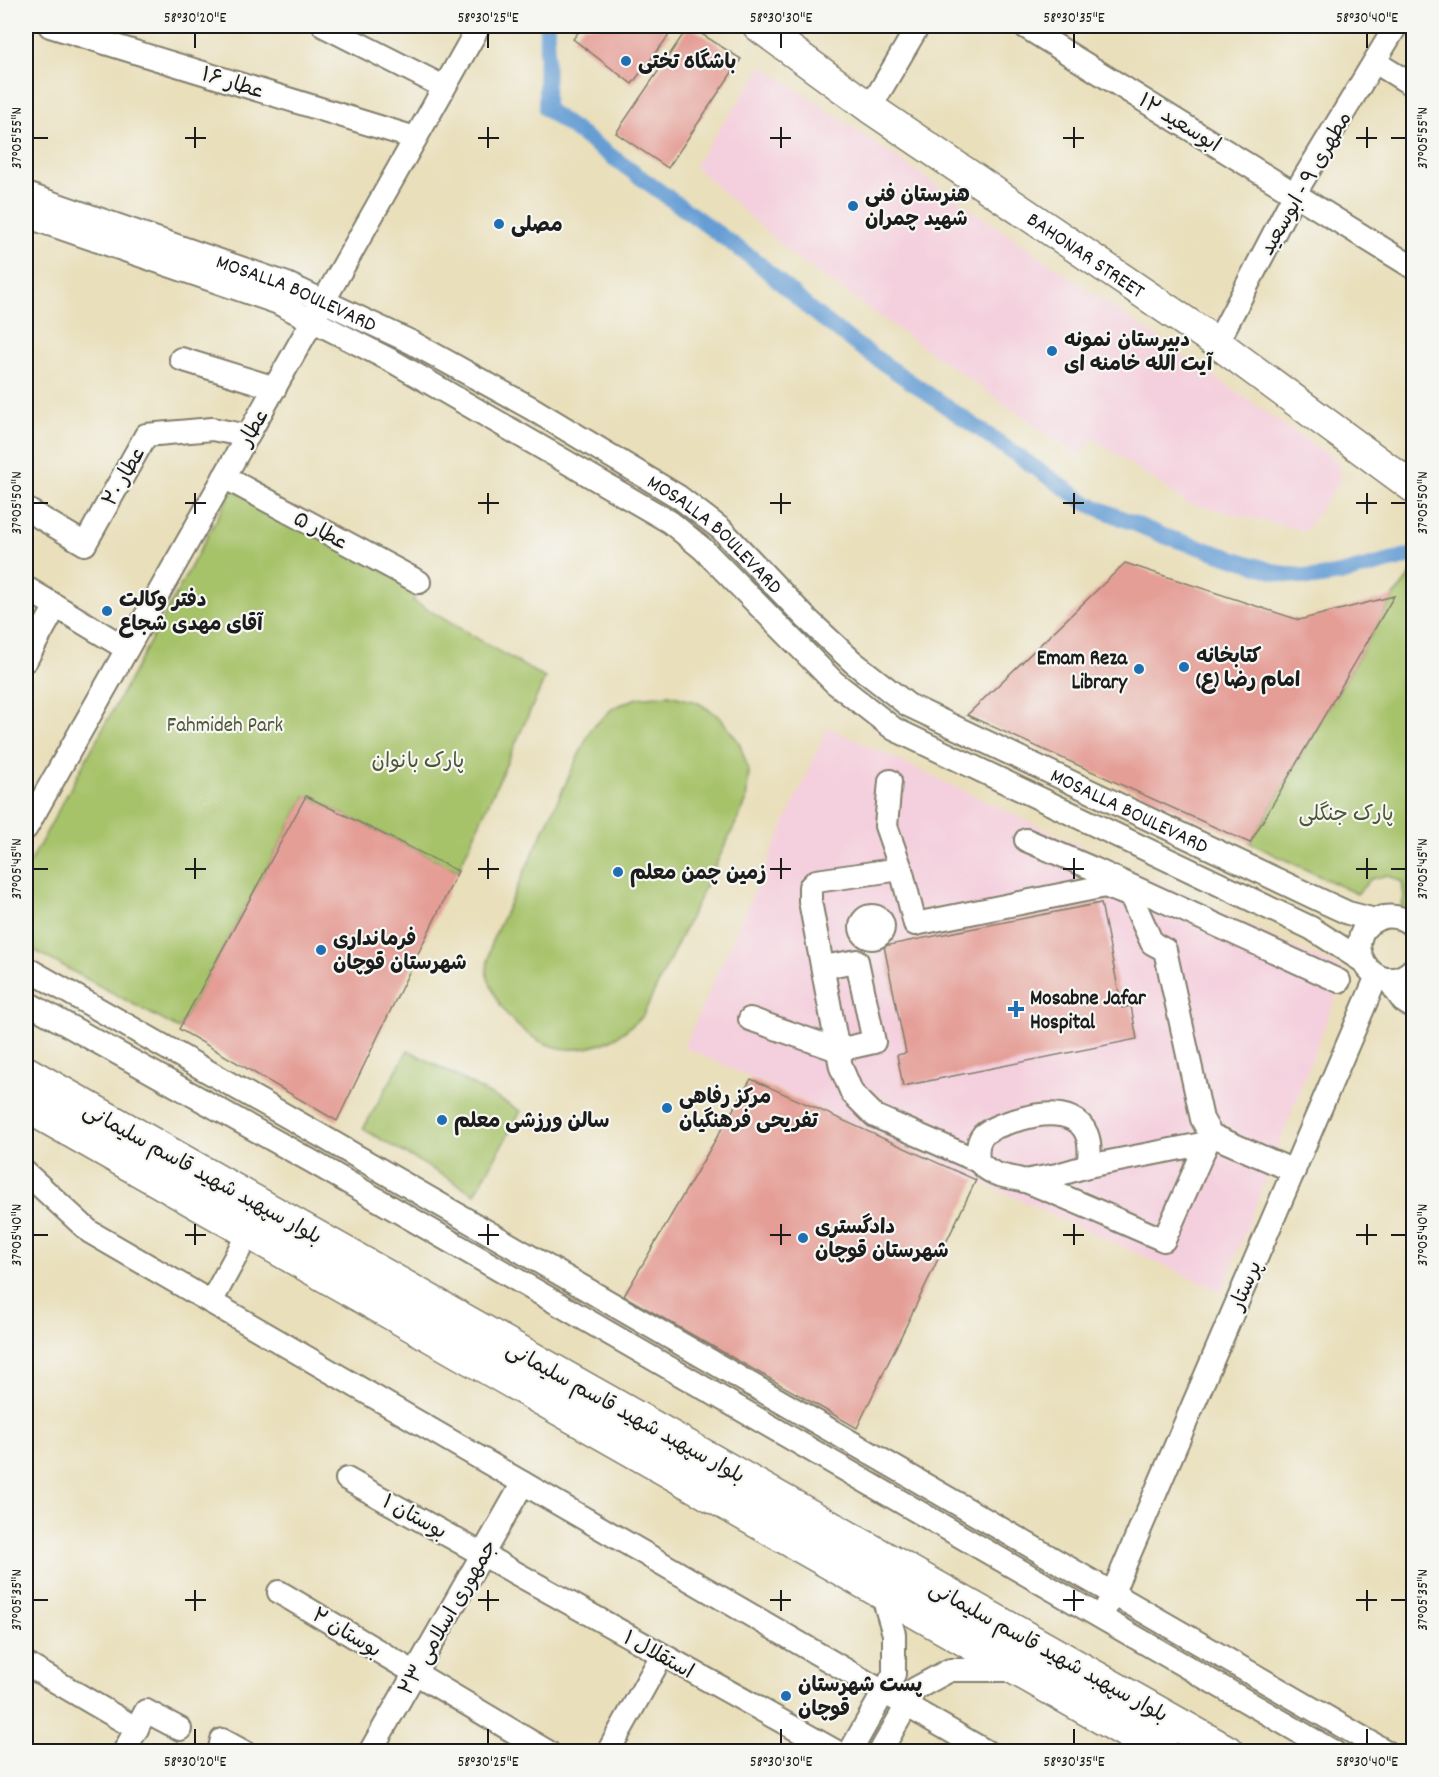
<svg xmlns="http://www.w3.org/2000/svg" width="1439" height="1777" font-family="Dekko,'Playpen Sans Arabic',sans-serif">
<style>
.built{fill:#f4cfdd}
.green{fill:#a7c36a;stroke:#627043;stroke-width:1.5}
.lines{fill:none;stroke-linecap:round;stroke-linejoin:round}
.canal{stroke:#669ed4;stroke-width:16}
.building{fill:#e49e96}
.minor-casing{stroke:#827e6c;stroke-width:26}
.major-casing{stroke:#827e6c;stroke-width:33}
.highway-casing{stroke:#827e6c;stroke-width:36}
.minor{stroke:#fff;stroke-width:22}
.major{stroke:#fff;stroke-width:30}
.highway{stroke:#fff;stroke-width:33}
.ticks{fill:none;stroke:#1c1c1c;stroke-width:2}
.poi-dot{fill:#1f6fb2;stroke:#f6f6f2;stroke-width:2}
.labels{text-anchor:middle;stroke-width:4.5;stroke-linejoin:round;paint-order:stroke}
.poi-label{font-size:21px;font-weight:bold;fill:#1c1c1c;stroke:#f6f6f2;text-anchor:start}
.street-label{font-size:21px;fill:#1c1c1c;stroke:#f6f6f2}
.park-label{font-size:21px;fill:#4d5637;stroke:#f6f6f2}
.neatline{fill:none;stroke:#1c1c1c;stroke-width:2}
.ticks-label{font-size:15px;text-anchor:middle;fill:#1c1c1c}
</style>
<rect width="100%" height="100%" fill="#f6f6f2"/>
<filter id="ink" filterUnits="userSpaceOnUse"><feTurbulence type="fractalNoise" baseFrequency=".0167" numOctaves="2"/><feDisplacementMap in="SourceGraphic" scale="12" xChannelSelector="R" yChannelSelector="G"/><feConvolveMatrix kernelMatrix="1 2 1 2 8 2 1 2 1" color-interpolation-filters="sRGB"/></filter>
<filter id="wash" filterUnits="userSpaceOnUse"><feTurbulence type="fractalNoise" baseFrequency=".008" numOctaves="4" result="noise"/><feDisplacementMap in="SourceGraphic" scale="24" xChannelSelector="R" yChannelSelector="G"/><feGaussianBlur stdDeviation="1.35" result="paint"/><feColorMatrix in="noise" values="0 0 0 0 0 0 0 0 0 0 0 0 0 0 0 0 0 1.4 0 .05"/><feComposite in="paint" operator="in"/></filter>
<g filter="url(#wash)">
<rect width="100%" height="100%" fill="#e9dfbb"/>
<g class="built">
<polygon points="763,66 1338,462 1341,479 1305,531 1187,503 1093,438 1079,456 795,257 694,166"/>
<polygon points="828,727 1346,971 1222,1292 684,1047"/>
</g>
<g class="green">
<polygon points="233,489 419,590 413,601 545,678 458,871 306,796 179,1029 26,946 26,870"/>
<polygon points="1413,572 1413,915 1401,909 1404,897 1402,882 1388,875 1371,879 1357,894 1250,843 1394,596"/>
<path d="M 669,695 L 697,702 L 719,716 L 739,742 L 749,771 L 746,802 L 642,1017 C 623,1033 612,1043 586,1048 C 546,1056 506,1025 492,988 C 491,985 488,979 487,975 C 486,966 490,953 491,943 L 591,729 L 613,708 L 637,698 Z"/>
<polygon points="408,1050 521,1111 475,1194 363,1129"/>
</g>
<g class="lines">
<polyline class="canal" points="547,26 546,109 756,261 811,310 854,343 1088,504 1164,536 1279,573 1314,578 1340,574 1414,555"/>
</g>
<g id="blocks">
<g class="building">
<polygon points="583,26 659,26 670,34 632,84 573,39"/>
<polygon points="689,26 741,59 668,168 616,133"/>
<polygon points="1125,563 1299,620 1394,596 1250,843 967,715"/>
<polygon points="306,796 458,871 337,1121 179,1029"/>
<polygon points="1101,903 1122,1008 1131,1006 1137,1039 903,1086 897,1055 906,1053 884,946"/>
<polygon points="751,1079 976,1180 857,1428 624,1296"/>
</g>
</g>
</g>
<g filter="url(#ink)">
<use href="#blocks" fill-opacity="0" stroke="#827e6c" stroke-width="1.5"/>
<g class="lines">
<defs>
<g id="minor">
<polyline points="50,26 415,138"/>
<polyline points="324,26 444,87"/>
<polyline points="1024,26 1414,268"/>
<polyline points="1375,62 1414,86"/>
<polyline points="870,108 918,26"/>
<path id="s1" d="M 26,194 L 287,284 L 411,342 L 531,408 L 679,497 L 721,529 L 805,617 L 853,662 L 908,705 L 1324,902 L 1348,913 L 1375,920"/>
<polyline points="26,216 276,302 394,362 670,522 703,549 834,682 894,729 1311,928 1361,960"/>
<polyline points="1217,343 1295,193 1396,26"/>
<polyline points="181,359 275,388"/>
<polyline points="224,477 419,582"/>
<polyline points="26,509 85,544 146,435 212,429 248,436"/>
<polyline points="26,588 127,649"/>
<polyline points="26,660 56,606"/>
<polyline points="890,781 886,826 901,869 915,924 1105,886 1131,896 1152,943 1165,950 1202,1119 1211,1135 1294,1171"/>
<polyline points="26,828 479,26"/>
<polyline points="1026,840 1094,869 1339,981"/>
<polyline points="901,869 816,881 810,887 810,901 841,1067 852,1093 875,1116 978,1161"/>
<circle cx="872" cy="927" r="11"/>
<path d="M 1414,927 C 1406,919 1395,915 1384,917 C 1331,930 1374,1008 1414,968"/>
<polyline points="26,968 325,1138 1387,1752"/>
<polyline points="1388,979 1403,1001 1414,1008"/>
<polyline points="26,1002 311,1161 1334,1752"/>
<polyline points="750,1019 838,1050 874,1042 857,961 823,967"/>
<polyline points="1088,1166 1207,1143"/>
<polyline points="26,1173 90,1232 987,1752"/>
<path d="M 1024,1181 L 1057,1175 L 1088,1166 C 1098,1112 1057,1108 1017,1120 C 1006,1123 992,1127 983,1135 C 977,1142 977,1152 978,1161 C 994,1179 1009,1175 1028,1182 C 1074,1200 1119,1221 1164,1240 L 1207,1143"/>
<polyline points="211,1302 249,1232"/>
<polyline points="347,1479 837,1752"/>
<polyline points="279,1592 548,1752"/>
<polyline points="1107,1606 1377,976"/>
<polyline points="26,1664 137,1729"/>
<polyline points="124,1752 146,1711 180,1729"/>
<polyline points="219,1752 222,1740 244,1752"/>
<polyline points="370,1752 523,1483"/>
<polyline points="608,1752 662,1655"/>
<polyline points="850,1752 894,1674 894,1634 881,1590"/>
<polyline points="880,1752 907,1705 915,1689 950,1670 1016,1670"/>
</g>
<g id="major">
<path id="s2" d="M 758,26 L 870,108 L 1217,343 L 1414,488"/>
</g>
<g id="highway">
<polyline points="26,1073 1227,1752"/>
<polyline points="26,1105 1163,1752"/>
</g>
</defs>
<use href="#minor" class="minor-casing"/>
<use href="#major" class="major-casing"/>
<use href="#highway" class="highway-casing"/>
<use href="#minor" class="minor"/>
<use href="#major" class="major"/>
<use href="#highway" class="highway"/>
</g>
</g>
<path class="ticks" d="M 195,33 L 195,48M 488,33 L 488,48M 781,33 L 781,48M 1074,33 L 1074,48M 1367,33 L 1367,48M 195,127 L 195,148M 488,127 L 488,148M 781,127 L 781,148M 1074,127 L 1074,148M 1367,127 L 1367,148M 33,138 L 48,138M 185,138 L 206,138M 478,138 L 499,138M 770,138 L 791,138M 1063,138 L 1084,138M 1356,138 L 1377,138M 1391,138 L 1406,138M 195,493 L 195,514M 488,493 L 488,514M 781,493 L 781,514M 1074,493 L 1074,514M 1367,493 L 1367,514M 33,503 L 48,503M 185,503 L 206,503M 478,503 L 499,503M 770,503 L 791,503M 1063,503 L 1084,503M 1356,503 L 1377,503M 1391,503 L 1406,503M 195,858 L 195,879M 488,858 L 488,879M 781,858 L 781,879M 1074,858 L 1074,879M 1367,858 L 1367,879M 33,869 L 48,869M 185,869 L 206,869M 478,869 L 499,869M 770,869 L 791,869M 1063,869 L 1084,869M 1356,869 L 1377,869M 1391,869 L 1406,869M 195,1224 L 195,1245M 488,1224 L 488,1245M 781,1224 L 781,1245M 1074,1224 L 1074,1245M 1367,1224 L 1367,1245M 33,1235 L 48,1235M 185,1235 L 206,1235M 478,1235 L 499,1235M 770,1235 L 791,1235M 1063,1235 L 1084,1235M 1356,1235 L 1377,1235M 1391,1235 L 1406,1235M 195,1590 L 195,1611M 488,1590 L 488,1611M 781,1590 L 781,1611M 1074,1590 L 1074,1611M 1367,1590 L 1367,1611M 33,1600 L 48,1600M 185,1600 L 206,1600M 478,1600 L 499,1600M 770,1600 L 791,1600M 1063,1600 L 1084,1600M 1356,1600 L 1377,1600M 1391,1600 L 1406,1600M 195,1729 L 195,1744M 488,1729 L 488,1744M 781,1729 L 781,1744M 1074,1729 L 1074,1744M 1367,1729 L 1367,1744"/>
<g class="poi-dot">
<circle cx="626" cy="61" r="6"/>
<circle cx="853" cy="206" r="6"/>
<circle cx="499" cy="224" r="6"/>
<circle cx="1052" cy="351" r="6"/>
<circle cx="107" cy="611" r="6"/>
<circle cx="1184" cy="667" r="6"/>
<circle cx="1139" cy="669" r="6"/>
<circle cx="618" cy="872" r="6"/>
<circle cx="321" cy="950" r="6"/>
<path d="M1013 1000h6v6h6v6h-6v6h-6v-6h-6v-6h6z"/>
<circle cx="667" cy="1108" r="6"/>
<circle cx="442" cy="1120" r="6"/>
<circle cx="803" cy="1238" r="6"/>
<circle cx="786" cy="1696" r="6"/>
</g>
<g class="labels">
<g class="poi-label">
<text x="638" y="68">باشگاه تختی</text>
<text x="865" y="201">هنرستان فنی<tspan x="865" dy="24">شهید چمران</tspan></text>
<text x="511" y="231">مصلی</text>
<text x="1064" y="346">دبیرستان نمونه<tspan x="1064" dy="24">آیت الله خامنه ای</tspan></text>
<text x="119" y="606">دفتر وکالت<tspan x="119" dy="24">آقای مهدی شجاع</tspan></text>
<text x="1196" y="662">کتابخانه<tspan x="1196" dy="24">امام رضا (ع)</tspan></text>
<text x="1127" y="664" text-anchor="end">Emam Reza<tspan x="1127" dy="24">Library</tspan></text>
<text x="630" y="879">زمین چمن معلم</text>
<text x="333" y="945">فرمانداری<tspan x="333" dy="24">شهرستان قوچان</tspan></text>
<text x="1030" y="1004">Mosabne Jafar<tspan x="1030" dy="24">Hospital</tspan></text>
<text x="679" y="1103">مرکز رفاهی<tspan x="679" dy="24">تفریحی فرهنگیان</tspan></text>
<text x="454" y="1127">سالن ورزشی معلم</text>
<text x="815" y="1233">دادگستری<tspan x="815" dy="24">شهرستان قوچان</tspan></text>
<text x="798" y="1691">پست شهرستان<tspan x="798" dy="24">قوچان</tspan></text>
</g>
<g class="street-label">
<text transform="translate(233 82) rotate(17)" y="7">عطار ۱۶</text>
<text transform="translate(1180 122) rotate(32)" y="7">ابوسعید ۱۲</text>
<text transform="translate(1305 183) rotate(-60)" y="7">مطهری ۹ - ابوسعید</text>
<text dy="7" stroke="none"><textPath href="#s2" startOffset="400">BAHONAR STREET</textPath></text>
<text dy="7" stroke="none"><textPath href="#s1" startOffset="288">MOSALLA BOULEVARD</textPath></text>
<text transform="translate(253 427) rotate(-60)" y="7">عطار</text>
<text transform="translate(123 476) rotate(-60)" y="7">عطار ۲۰</text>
<text transform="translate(321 530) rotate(28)" y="7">عطار ۵</text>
<text dy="7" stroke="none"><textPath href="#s1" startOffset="774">MOSALLA BOULEVARD</textPath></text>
<text dy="7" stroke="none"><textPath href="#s1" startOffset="1278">MOSALLA BOULEVARD</textPath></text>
<text transform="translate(203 1173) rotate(29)" y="7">بلوار سپهبد شهید قاسم سلیمانی</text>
<text transform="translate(1245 1285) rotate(-67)" y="7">پرستار</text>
<text transform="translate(626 1412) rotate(29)" y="7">بلوار سپهبد شهید قاسم سلیمانی</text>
<text transform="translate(415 1516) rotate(29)" y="7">بوستان ۱</text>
<text transform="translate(447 1617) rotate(-60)" y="7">جمهوری اسلامی ۲۳</text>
<text transform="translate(347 1632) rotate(31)" y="7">بوستان ۲</text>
<text transform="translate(1049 1651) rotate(29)" y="7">بلوار سپهبد شهید قاسم سلیمانی</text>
<text transform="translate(659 1654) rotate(29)" y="7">استقلال ۱</text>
</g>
<g class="park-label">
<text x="225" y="731">Fahmideh Park</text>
<text x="418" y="767">پارک بانوان</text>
<text x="1346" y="820">پارک جنگلی</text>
</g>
</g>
<rect width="1439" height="1777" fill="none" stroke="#f6f6f2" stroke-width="66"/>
<rect x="33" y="33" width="1373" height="1711" class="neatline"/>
<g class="ticks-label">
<text x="195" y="22">58°30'20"E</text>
<text x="488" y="22">58°30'25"E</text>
<text x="781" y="22">58°30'30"E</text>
<text x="1074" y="22">58°30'35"E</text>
<text x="1367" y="22">58°30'40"E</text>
<text transform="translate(16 138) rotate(-90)" y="5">37°05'55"N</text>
<text transform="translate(1422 138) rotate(-90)" y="5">37°05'55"N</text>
<text transform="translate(16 503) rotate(-90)" y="5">37°05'50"N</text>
<text transform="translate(1422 503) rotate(-90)" y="5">37°05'50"N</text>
<text transform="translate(16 869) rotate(-90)" y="5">37°05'45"N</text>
<text transform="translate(1422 869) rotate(-90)" y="5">37°05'45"N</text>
<text transform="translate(16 1235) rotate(-90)" y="5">37°05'40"N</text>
<text transform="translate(1422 1235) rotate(-90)" y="5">37°05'40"N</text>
<text transform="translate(16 1600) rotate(-90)" y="5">37°05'35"N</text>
<text transform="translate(1422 1600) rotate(-90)" y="5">37°05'35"N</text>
<text x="195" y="1766">58°30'20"E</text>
<text x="488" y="1766">58°30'25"E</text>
<text x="781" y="1766">58°30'30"E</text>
<text x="1074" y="1766">58°30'35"E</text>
<text x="1367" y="1766">58°30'40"E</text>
</g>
</svg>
